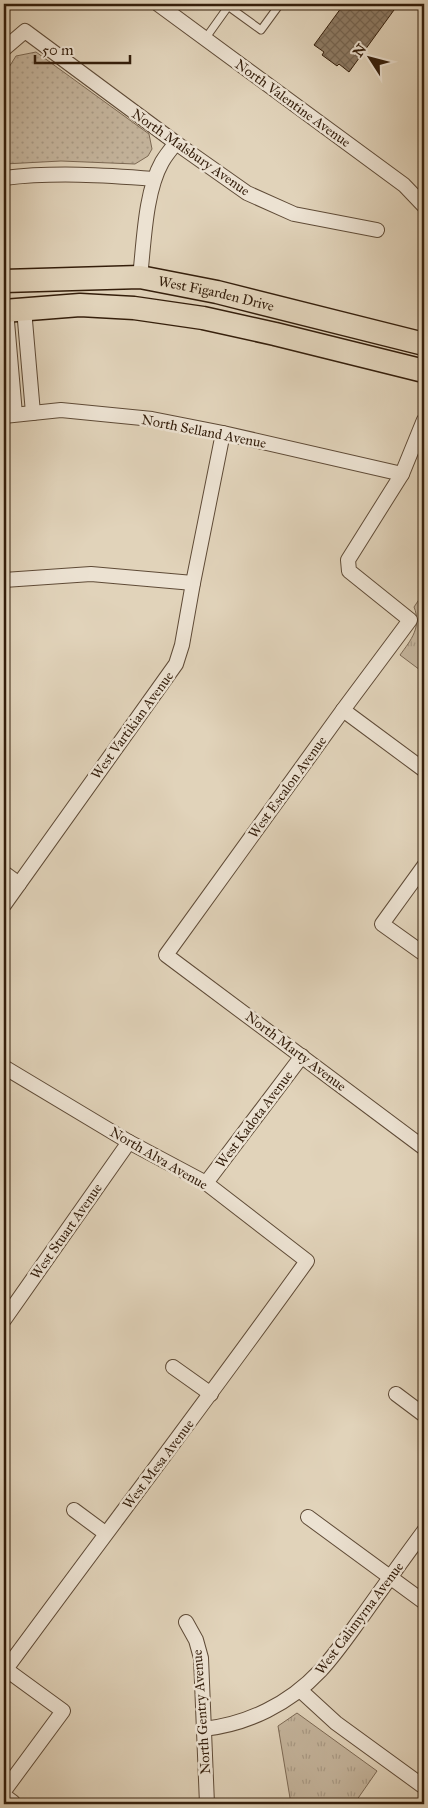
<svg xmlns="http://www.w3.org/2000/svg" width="428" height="1808" font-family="'IM FELL Great Primer',serif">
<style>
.grass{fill:url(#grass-tufts);stroke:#7c6954}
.park{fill:url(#park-dots);stroke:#7c6954}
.building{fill:url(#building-cross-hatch);stroke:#341e0b}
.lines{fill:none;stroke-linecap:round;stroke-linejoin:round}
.service-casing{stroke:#5f4b37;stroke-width:9}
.minor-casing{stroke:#5f4b37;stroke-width:16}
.tertiary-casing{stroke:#5f4b37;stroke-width:20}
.primary-casing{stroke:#341e0b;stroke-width:25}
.service{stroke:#ece2d2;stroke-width:7}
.minor{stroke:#ece2d2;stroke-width:14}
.tertiary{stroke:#ece2d2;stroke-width:18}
.primary{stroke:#e1d3ba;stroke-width:22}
.labels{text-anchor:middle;stroke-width:5;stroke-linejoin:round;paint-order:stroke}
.street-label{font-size:14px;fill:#341e0b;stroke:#ece2d2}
</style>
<defs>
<pattern id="grass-tufts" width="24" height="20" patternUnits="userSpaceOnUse" patternTransform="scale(1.25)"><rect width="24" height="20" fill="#c4b49c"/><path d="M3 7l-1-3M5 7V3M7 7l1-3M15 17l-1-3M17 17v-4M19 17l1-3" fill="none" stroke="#a99a85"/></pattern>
<pattern id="park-dots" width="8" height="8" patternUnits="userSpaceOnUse" patternTransform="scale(1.25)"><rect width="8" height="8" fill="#c4b49c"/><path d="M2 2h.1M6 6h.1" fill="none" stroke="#a99a85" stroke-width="1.8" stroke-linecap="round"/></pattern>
<pattern id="building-cross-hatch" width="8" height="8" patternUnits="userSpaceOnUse" patternTransform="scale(1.25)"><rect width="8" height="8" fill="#8e7c66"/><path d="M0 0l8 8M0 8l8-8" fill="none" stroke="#756552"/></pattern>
</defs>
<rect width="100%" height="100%" fill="#e1d3ba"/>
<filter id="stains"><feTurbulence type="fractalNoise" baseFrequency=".004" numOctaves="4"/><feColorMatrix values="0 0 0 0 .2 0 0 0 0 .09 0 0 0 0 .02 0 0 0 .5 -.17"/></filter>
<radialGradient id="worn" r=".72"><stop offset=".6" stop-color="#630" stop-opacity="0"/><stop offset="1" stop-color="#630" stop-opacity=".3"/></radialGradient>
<g class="grass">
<path d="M 424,592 L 424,673 L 400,655 C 411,640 422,627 414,607 Z"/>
<polygon points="297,1713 377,1771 354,1804 291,1804 278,1726"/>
</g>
<polygon class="park" points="36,52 149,134 152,149 148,156 135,164 61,161 4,164 4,75 16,56"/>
<polygon class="building" points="344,4 385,4 394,10 349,72 339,64 337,66 322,55 324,52 314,45"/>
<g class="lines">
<defs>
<g id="service">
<polyline points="225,4 261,30 280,4"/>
<polyline points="205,39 230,4"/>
</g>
<g id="minor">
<polyline points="158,4 404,185 424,206"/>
<polyline points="4,49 25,31 176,143 247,193 294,214 377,230"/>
<path d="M 4,178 C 54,172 104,175 154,179"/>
<path d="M 140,277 C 144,243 145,192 162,162 C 166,155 171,149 176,143"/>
<polyline points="24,309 33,413"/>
<polyline points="6,310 15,414"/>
<polyline points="4,416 61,410 152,419 223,433 402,474"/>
<polyline points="424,420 402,474 348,560 349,571 410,620 343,710 166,955 424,1148"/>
<polyline points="4,580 91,574 193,583"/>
<polyline points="343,710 424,770"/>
<polyline points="424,866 382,924 424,954"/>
<polyline points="4,873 19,884"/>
<polyline points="4,905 176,664 182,645 193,583 223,433"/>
<path d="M 4,1067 L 129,1142 L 206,1183 L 307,1261 C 208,1399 106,1533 6,1669"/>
<polyline points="206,1183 302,1056"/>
<polyline points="4,1320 129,1142"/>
<polyline points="173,1367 211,1394"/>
<polyline points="396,1394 424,1415"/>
<polyline points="74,1510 105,1533"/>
<polyline points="308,1517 424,1602"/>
<polyline points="186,1622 196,1640 201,1658 207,1804"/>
<polyline points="4,1668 63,1711 4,1791"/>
<polyline points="300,1690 336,1723 424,1787"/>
<path d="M 204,1729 C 248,1724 289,1704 320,1671 C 336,1654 350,1633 364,1614 C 384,1586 404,1558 424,1531"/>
</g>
<polyline id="tertiary" points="4,1798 12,1804"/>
<g id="primary">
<path id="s1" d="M 4,281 L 140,277 L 217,292 L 424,344"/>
<polyline points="4,311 80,305 134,308 203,318 275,334 424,371"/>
</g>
</defs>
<use href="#service" class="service-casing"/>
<use href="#minor" class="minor-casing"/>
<use href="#tertiary" class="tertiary-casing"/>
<use href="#primary" class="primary-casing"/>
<use href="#service" class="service"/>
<use href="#minor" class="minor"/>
<use href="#tertiary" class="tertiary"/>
<use href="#primary" class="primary"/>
</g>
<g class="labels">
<g class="street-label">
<text transform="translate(293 103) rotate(36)" y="5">North Valentine Avenue</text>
<text transform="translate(191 152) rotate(35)" y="5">North Malsbury Avenue</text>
<text dy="5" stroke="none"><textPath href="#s1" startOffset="214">West Figarden Drive</textPath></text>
<text transform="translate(204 431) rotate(11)" y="5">North Selland Avenue</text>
<text transform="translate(132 725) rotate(-54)" y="5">West Vartikian Avenue</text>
<text transform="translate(287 787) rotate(-54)" y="5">West Escalon Avenue</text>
<text transform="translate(296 1051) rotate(37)" y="5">North Marty Avenue</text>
<text transform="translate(254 1119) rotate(-53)" y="5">West Kadota Avenue</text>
<text transform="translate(159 1158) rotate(30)" y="5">North Alva Avenue</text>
<text transform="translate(66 1231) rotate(-55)" y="5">West Stuart Avenue</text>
<text transform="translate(158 1464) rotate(-53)" y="5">West Mesa Avenue</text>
<text transform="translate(359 1618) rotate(-53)" y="5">West Calimyrna Avenue</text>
<text transform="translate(201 1712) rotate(-94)" y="5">North Gentry Avenue</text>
</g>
</g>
<rect width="428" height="1808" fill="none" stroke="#e1d3ba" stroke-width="20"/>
<rect x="5" y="5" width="418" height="1798" fill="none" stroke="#341e0b" stroke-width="2.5"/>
<rect x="10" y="10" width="408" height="1788" fill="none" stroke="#341e0b"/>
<g transform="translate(370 58) rotate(306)" stroke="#ece2d2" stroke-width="4" paint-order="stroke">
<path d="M0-4L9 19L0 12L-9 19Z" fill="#341e0b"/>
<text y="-8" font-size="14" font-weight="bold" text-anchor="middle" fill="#341e0b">N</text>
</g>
<path d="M35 55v8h95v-8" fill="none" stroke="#341e0b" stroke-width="2.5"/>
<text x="42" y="55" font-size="15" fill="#341e0b" stroke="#ece2d2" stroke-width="4" paint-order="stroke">50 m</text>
<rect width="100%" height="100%" filter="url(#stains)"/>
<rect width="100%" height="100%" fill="url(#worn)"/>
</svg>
